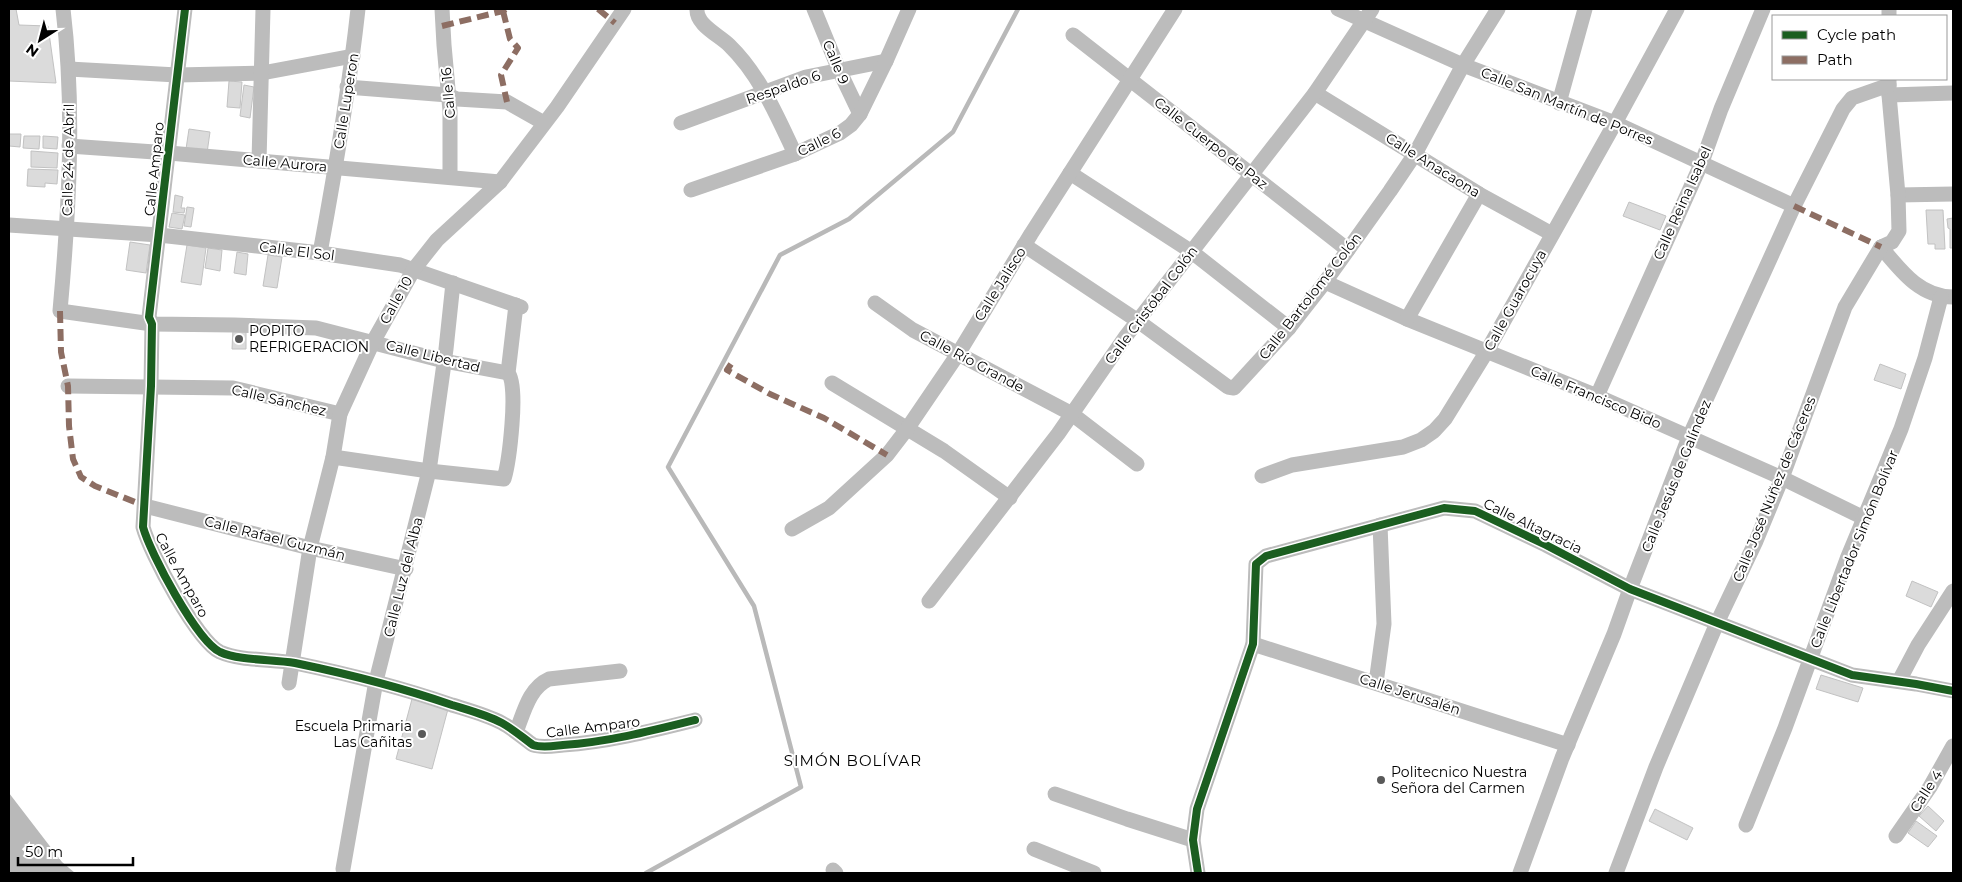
<svg xmlns="http://www.w3.org/2000/svg" width="1962" height="882" font-family="Montserrat,sans-serif">
<style>
.water{fill:#b9b9b9}
.lines{fill:none;stroke-linecap:round;stroke-linejoin:round}
.stream{stroke:#b9b9b9;stroke-width:4.5}
.building{fill:#dbdbdb;stroke:#c2c2c2}
.minor{stroke:#bcbcbc;stroke-width:15}
.quiet{stroke:#8d6e63;stroke-width:6;stroke-dasharray:12 6;stroke-linecap:butt}
.cycleway-casing{stroke:#fff;stroke-width:11}
.cycleway{stroke:#1b5e20;stroke-width:8}
.poi-dot{fill:#595959;stroke:#fff;stroke-width:2}
.labels{text-anchor:middle;stroke-width:4;stroke-linejoin:round;paint-order:stroke}
.street-label{font-size:14px;fill:#000;stroke:#fff}
.poi-label{font-size:14px;fill:#000;stroke:#fff;text-anchor:start}
.neighbourhood-label{font-size:15px;letter-spacing:1px;fill:#000;stroke:#fff}
</style>
<rect width="100%" height="100%" fill="#fff"/>
<polygon class="water" points="9,793 62,862 75,873 9,873"/>
<g class="lines">
<polyline class="stream" points="646,873 801,787 754,606 668,467 780,255 849,219 953,132 1018,9"/>
</g>
<g class="building">
<polygon points="9,9 16,9 19,25 48,26 56,83 9,81"/>
<polygon points="229,81 242,82 240,108 227,107"/>
<polygon points="244,85 254,87 250,118 240,116"/>
<polygon points="189,129 210,132 207,153 186,149"/>
<polygon points="9,134 21,134 20,147 9,146"/>
<polygon points="24,136 40,136 39,149 23,148"/>
<polygon points="43,136 58,137 57,149 43,148"/>
<polygon points="31,151 58,153 57,168 31,167"/>
<polygon points="28,169 58,170 57,184 45,183 45,187 27,186"/>
<polygon points="175,195 183,197 181,208 185,208 184,213 173,212"/>
<polygon points="1629,202 1666,216 1660,230 1623,216"/>
<polygon points="187,207 194,208 191,227 184,226"/>
<polygon points="1926,210 1943,210 1945,249 1935,249 1935,244 1928,244"/>
<polygon points="172,213 185,215 182,229 169,227"/>
<polygon points="1953,218 1953,248 1950,248 1950,229 1948,228 1947,219"/>
<polygon points="130,242 150,245 146,273 126,270"/>
<polygon points="187,245 206,248 201,285 181,282"/>
<polygon points="208,248 222,250 220,271 205,268"/>
<polygon points="237,252 248,254 246,275 234,273"/>
<polygon points="268,255 282,257 277,288 263,286"/>
<polygon points="233,329 246,329 246,349 232,349"/>
<polygon points="1880,364 1906,374 1901,389 1874,380"/>
<polygon points="1912,581 1938,592 1931,607 1906,596"/>
<polygon points="1821,675 1863,688 1858,702 1816,689"/>
<polygon points="412,699 448,709 432,769 396,759"/>
<polygon points="1928,806 1944,821 1936,831 1919,816"/>
<polygon points="1655,809 1693,828 1687,840 1649,821"/>
<polygon points="1916,821 1937,836 1928,847 1908,833"/>
</g>
<g class="lines">
<g class="minor">
<path d="M 63,9 C 75,108 69,211 60,311 L 152,324 L 234,325 L 316,328 L 444,361 L 508,373"/>
<path d="M 185,9 L 149,317 L 152,324 L 151,386 L 143,527 C 150,553 197,641 220,652 C 240,661 272,659 295,663 C 348,674 400,687 452,705 C 468,710 487,715 502,723 C 513,729 522,737 533,745 C 542,748 553,746 563,745 C 608,742 651,731 695,720"/>
<polyline points="442,9 444,45 450,111 450,177"/>
<path d="M 697,9 C 696,25 719,35 729,45 C 760,75 777,116 795,154"/>
<polyline points="814,9 839,70 860,114"/>
<polyline points="1338,9 1463,65 1615,123 1794,206"/>
<polyline points="1889,9 1889,16"/>
<polyline points="1073,35 1348,250"/>
<polyline points="69,69 177,75 262,73 353,56"/>
<polyline points="347,87 448,95 457,99 507,102 544,123"/>
<polyline points="1315,93 1479,194 1552,234"/>
<polyline points="1889,95 1953,93"/>
<polyline points="1559,103 1585,9"/>
<polyline points="681,123 806,77 886,61"/>
<polyline points="69,146 169,153 500,182"/>
<polyline points="259,161 263,9"/>
<polyline points="1070,173 1192,252 1289,328"/>
<polyline points="691,190 795,154 840,133 851,125 860,114 886,61 909,9"/>
<polyline points="1898,195 1953,194"/>
<polyline points="9,225 159,235 320,253 400,265 521,307"/>
<polyline points="1024,245 1138,321 1228,387 1234,388 1289,328 1325,282 1390,191 1415,154 1463,65 1498,9"/>
<polyline points="1881,247 1892,242 1899,231 1898,195 1889,95 1889,79"/>
<path d="M 1881,247 C 1901,271 1920,297 1953,297"/>
<path d="M 320,253 C 335,172 349,91 358,9"/>
<polyline points="1325,282 1407,319 1597,396 1782,478 1864,518"/>
<polyline points="875,303 913,330 1072,414 1137,464"/>
<polyline points="1407,319 1479,194"/>
<polyline points="832,383 944,451 1010,498"/>
<polyline points="68,386 233,388 340,414"/>
<polyline points="1597,396 1702,162 1721,109 1763,9"/>
<path d="M 333,457 L 429,471 L 504,479 C 509,462 519,385 508,373 L 516,305"/>
<polyline points="1262,476 1292,465 1403,447 1421,440 1434,431 1445,419 1487,351 1615,123 1677,9"/>
<polyline points="145,506 310,548 406,569"/>
<polyline points="792,529 829,508 887,455 907,429 958,354 1031,234 1175,9"/>
<polyline points="929,601 1058,434 1126,336 1315,93 1372,9"/>
<polyline points="1253,644 1568,745"/>
<polyline points="1899,681 1918,645 1953,591"/>
<polyline points="289,683 310,548 333,457 340,414 373,342 414,269 437,240 500,182 557,107 624,9"/>
<polyline points="1376,683 1384,624 1380,525"/>
<path d="M 516,732 C 524,712 529,688 549,679 L 620,671"/>
<polyline points="1055,794 1127,819 1193,840"/>
<polyline points="1746,825 1785,728 1847,559 1901,429 1925,358 1941,297"/>
<polyline points="1896,836 1930,787 1953,746"/>
<polyline points="1034,849 1094,873"/>
<polyline points="343,869 376,681 429,471 446,349 453,283"/>
<polyline points="833,870 836,873"/>
<polyline points="1198,873 1193,840 1197,809 1253,644 1256,564 1266,556 1444,508 1475,511 1546,545 1630,589 1852,675 1916,684 1953,691"/>
<polyline points="1520,873 1562,758 1614,634 1630,589 1689,437 1794,206 1843,109 1852,98 1889,85"/>
<polyline points="1616,873 1656,767 1717,623 1756,541 1782,478 1845,307 1881,247"/>
</g>
<g class="quiet">
<polyline points="598,9 615,23"/>
<polyline points="503,11 510,39 518,48 501,75 507,102"/>
<polyline points="442,26 503,11 506,9"/>
<polyline points="1794,206 1881,247"/>
<polyline points="60,311 61,352 68,386 69,426 73,459 81,477 95,486 145,506"/>
<polyline points="731,364 727,370 770,394 824,418 887,455"/>
</g>
<defs>
<g id="cycleway">
<path d="M 185,9 L 149,317 L 152,324 L 151,386 L 143,527 C 150,553 197,641 220,652 C 240,661 272,659 295,663 C 348,674 400,687 452,705 C 468,710 487,715 502,723 C 513,729 522,737 533,745 C 542,748 553,746 563,745 C 608,742 651,731 695,720"/>
<polyline points="1198,873 1193,840 1197,809 1253,644 1256,564 1266,556 1444,508 1475,511 1546,545 1630,589 1852,675 1916,684 1953,691"/>
</g>
</defs>
<use href="#cycleway" class="cycleway-casing"/>
<use href="#cycleway" class="cycleway"/>
</g>
<g class="poi-dot">
<circle cx="239" cy="339" r="5"/>
<circle cx="422" cy="734" r="5"/>
<circle cx="1381" cy="780" r="5"/>
</g>
<g class="labels">
<g class="street-label">
<text transform="translate(836 62) rotate(67)" y="5">Calle 9</text>
<text transform="translate(783 87) rotate(-19)" y="5">Respaldo 6</text>
<text transform="translate(448 93) rotate(-95)" y="5">Calle 16</text>
<text transform="translate(346 101) rotate(-81)" y="5">Calle Luperon</text>
<text transform="translate(1567 106) rotate(22)" y="5">Calle San Martín de Porres</text>
<text transform="translate(819 142) rotate(-26)" y="5">Calle 6</text>
<text transform="translate(1211 143) rotate(38)" y="5">Calle Cuerpo de Paz</text>
<text transform="translate(68 160) rotate(-89)" y="5">Calle 24 de Abril</text>
<text transform="translate(285 163) rotate(5)" y="5">Calle Aurora</text>
<text transform="translate(1433 165) rotate(32)" y="5">Calle Anacaona</text>
<text transform="translate(154 169) rotate(-84)" y="5">Calle Amparo</text>
<text transform="translate(1682 203) rotate(-66)" y="5">Calle Reina Isabel</text>
<text transform="translate(297 251) rotate(7)" y="5">Calle El Sol</text>
<text transform="translate(1000 284) rotate(-58)" y="5">Calle Jalisco</text>
<text transform="translate(1310 296) rotate(-52)" y="5">Calle Bartolomé Colón</text>
<text transform="translate(396 300) rotate(-61)" y="5">Calle 10</text>
<text transform="translate(1515 300) rotate(-61)" y="5">Calle Guarocuya</text>
<text transform="translate(1151 305) rotate(-53)" y="5">Calle Cristóbal Colón</text>
<text transform="translate(433 356) rotate(14)" y="5">Calle Libertad</text>
<text transform="translate(972 361) rotate(28)" y="5">Calle Río Grande</text>
<text transform="translate(1596 397) rotate(23)" y="5">Calle Francisco Bido</text>
<text transform="translate(279 400) rotate(13)" y="5">Calle Sánchez</text>
<text transform="translate(1676 476) rotate(-68)" y="5">Calle Jesús de Galíndez</text>
<text transform="translate(1774 489) rotate(-68)" y="5">Calle José Núñez de Cáceres</text>
<text transform="translate(1533 526) rotate(26)" y="5">Calle Altagracia</text>
<text transform="translate(275 538) rotate(14)" y="5">Calle Rafael Guzmán</text>
<text transform="translate(1854 549) rotate(-68)" y="5">Calle Libertador Simón Bolívar</text>
<text transform="translate(182 575) rotate(61)" y="5">Calle Amparo</text>
<text transform="translate(403 577) rotate(-76)" y="5">Calle Luz del Alba</text>
<text transform="translate(1410 694) rotate(18)" y="5">Calle Jerusalén</text>
<text transform="translate(593 727) rotate(-7)" y="5">Calle Amparo</text>
<text transform="translate(1926 791) rotate(-57)" y="5">Calle 4</text>
</g>
<g class="poi-label">
<text x="249" y="336">POPITO<tspan x="249" dy="16">REFRIGERACION</tspan></text>
<text x="412" y="731" text-anchor="end">Escuela Primaria<tspan x="412" dy="16">Las Cañitas</tspan></text>
<text x="1391" y="777">Politecnico Nuestra<tspan x="1391" dy="16">Señora del Carmen</tspan></text>
</g>
<g class="neighbourhood-label">
<text x="853" y="766">SIMÓN BOLÍVAR</text>
</g>
</g>
<rect width="1962" height="882" fill="none" stroke="#000000" stroke-width="20"/>
<rect x="1772" y="15" width="175" height="65" fill="#ffffff" stroke="#999999"/>
<rect x="1782" y="31" width="25" height="8" fill="#1b5e20" stroke="#999999"/>
<text x="1817" y="40" font-size="15" fill="#000000">Cycle path</text>
<rect x="1782" y="56" width="25" height="8" fill="#8d6e63" stroke="#999999"/>
<text x="1817" y="65" font-size="15" fill="#000000">Path</text>
<g transform="translate(40 40) rotate(216)" stroke="#ffffff" stroke-width="4" paint-order="stroke">
<path d="M0-4L9 19L0 12L-9 19Z" fill="#000000"/>
<text y="-8" font-size="14" font-weight="bold" text-anchor="middle" fill="#000000">N</text>
</g>
<path d="M18 857v8h115v-8" fill="none" stroke="#000000" stroke-width="2.5"/>
<text x="25" y="857" font-size="15" fill="#000000" stroke="#ffffff" stroke-width="4" paint-order="stroke">50 m</text>
</svg>
